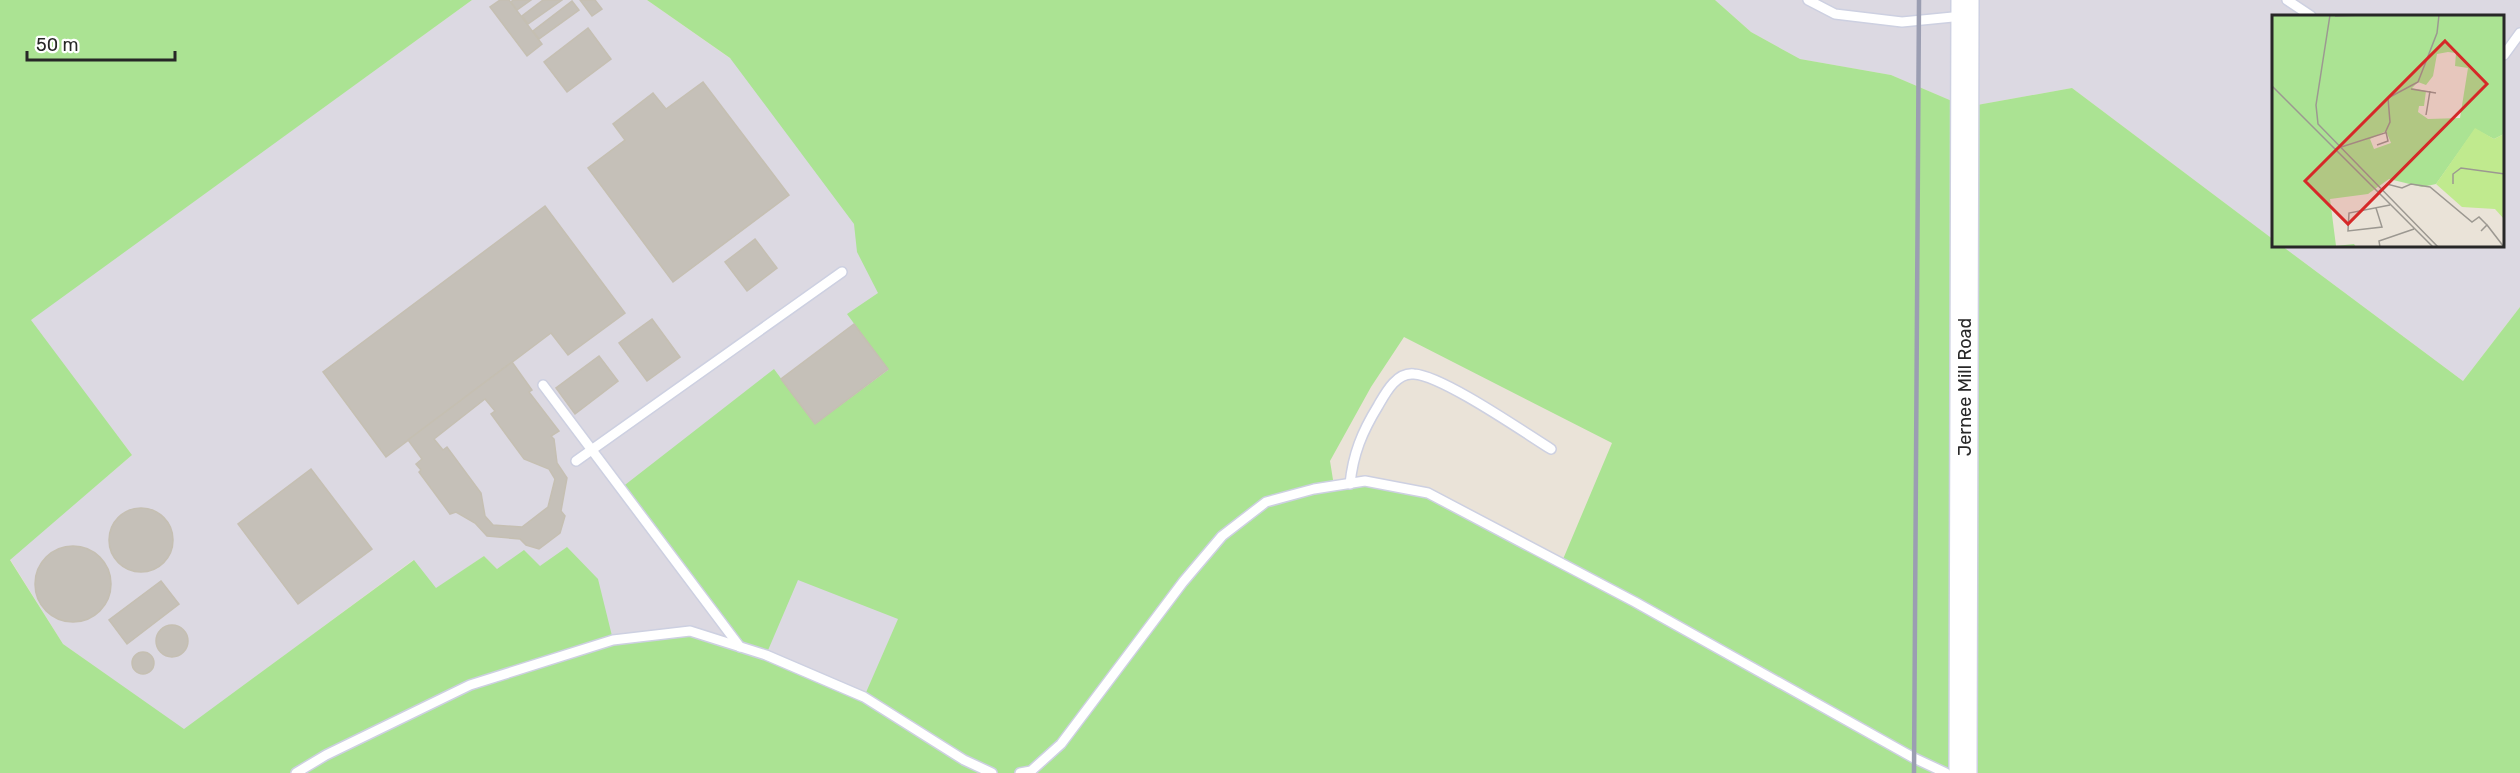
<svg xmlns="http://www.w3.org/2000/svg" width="2520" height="773" font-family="Rubik,sans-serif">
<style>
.industrial{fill:#dcd9e2}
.green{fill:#abe393;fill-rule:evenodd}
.building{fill:#c5c0b8;stroke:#c5bfb2;stroke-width:1.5;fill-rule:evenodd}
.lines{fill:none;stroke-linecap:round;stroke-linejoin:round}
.lane-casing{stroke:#cdd0e1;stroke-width:12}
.secondary-casing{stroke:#cdd0e1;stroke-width:30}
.lane{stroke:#fff;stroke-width:9}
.secondary{stroke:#fff;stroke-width:27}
.rail{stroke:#9b9eb2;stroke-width:4.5}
.labels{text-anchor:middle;stroke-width:4.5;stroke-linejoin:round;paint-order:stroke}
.street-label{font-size:18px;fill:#272727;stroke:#fff}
.inset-road{fill:none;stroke:#9c9891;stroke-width:1.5}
.view{fill:#d62828;fill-opacity:0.15;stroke:#d62828;stroke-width:3}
.inset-edge{fill:none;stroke:#272727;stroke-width:3}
</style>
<rect width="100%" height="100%" fill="#eae3d8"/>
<g class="industrial">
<polygon points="472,0 647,0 920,192 895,716 613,640 540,566 497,569 484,556 436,589 413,560 184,730 63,644 10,559 132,455 30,320"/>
<polygon points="1715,0 2520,0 2520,307 2463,381 2282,246 2504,246 2504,16 2274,16 2274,240 2072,88 1966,107 1891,75 1800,59 1751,32"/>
</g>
<path class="green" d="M 0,0 L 472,0 L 31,320 L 132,455 L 10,560 L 63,644 L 184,729 L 414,560 L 436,588 L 484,556 L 497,569 L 524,550 L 540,566 L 567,547 L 598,579 L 613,640 L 690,631 L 739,646 L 621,488 L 774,369 L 815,424 L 888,370 L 847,314 L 878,293 L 857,252 L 854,224 L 730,58 L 647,0 L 1715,0 L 1751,32 L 1800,59 L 1891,75 L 1966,107 L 2072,88 L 2274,240 L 2274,246 L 2282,246 L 2463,381 L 2520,307 L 2520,773 L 0,773 ZM 1404,337 L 1612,443 L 1561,564 L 1428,493 L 1365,481 L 1334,486 L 1330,461 L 1371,387 ZM 798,580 L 898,619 L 864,697 L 766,655 Z"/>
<g class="building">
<polygon points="500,0 509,0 542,44 527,56 490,7"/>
<polygon points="513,0 531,0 517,10 511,2"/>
<polygon points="543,0 562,0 528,24 522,16"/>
<polygon points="580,0 595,0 602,9 592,16"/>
<polygon points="572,1 579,10 539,39 533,31"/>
<polygon points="588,28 611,59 567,92 544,62"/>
<polygon points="703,82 789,195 673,282 588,168 625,140 613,124 653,93 666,109"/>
<polygon points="545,206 625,313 568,355 551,333 386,457 323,372"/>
<polygon points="755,239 777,268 747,291 725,262"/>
<polygon points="652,319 680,357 647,381 619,343"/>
<polygon points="854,324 888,369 815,424 781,379"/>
<polygon points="599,356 618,381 575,414 556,388"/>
<path d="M 512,362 L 532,390 L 529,392 L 559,431 L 551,436 L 554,439 L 557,463 L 567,478 L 561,511 L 565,516 L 560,533 L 539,549 L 526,545 L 520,539 L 487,536 L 475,523 L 456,512 L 450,514 L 419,472 L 421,470 L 416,464 L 422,459 L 408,440 ZM 485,399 L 495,411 L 491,414 L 524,459 L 549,469 L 555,479 L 548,507 L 522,527 L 493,525 L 485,516 L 481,493 L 447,447 L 443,450 L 434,439 Z"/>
<polygon points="311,469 372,549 298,604 238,524"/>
<circle cx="141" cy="540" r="32"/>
<circle cx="73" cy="584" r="38"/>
<polygon points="161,581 179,604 127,644 109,620"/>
<circle cx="172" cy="641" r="16"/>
<circle cx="143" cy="663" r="11"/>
</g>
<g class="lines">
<defs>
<g id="lane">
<polyline points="1808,0 1835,14 1902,22 1963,16"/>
<polyline points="2287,0 2311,16"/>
<polyline points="2504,55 2520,33"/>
<polyline points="543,385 740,647"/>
<polyline points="576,461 842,272"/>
<path d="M 1350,484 C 1353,454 1362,432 1378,406 C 1385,394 1396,372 1414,374 C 1443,376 1522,431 1551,449"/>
<polyline points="296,773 326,755 470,685 613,640 690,631 766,655 864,697 964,760 992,773"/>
<polyline points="1020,773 1031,771 1061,744 1183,582 1222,536 1266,502 1314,489 1365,481 1428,493 1635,602 1914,758 1946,773"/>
</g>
<polyline id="secondary" points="1963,773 1965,0"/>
</defs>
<use href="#lane" class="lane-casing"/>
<use href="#secondary" class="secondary-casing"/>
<use href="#lane" class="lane"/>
<use href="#secondary" class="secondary"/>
<polyline class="rail" points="1914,773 1919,0"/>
</g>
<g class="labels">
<g class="street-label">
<text transform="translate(1965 387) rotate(-90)" y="6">Jernee Mill Road</text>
</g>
</g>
<g transform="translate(2272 15)">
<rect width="232" height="232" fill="#eae3d8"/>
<path d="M 0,0 L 232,0 L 232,119 L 222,124 L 203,114 L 164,169 L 150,172 L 117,164 L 96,179 L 58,184 L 64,231 L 82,229 L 84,232 L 0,232 ZM 176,37 L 184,38 L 183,51 L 196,53 L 188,103 L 156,104 L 146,97 L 147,91 L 152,91 L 154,76 L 140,73 L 146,67 L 154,70 L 161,61 L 165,39 ZM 114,116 L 119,128 L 102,134 L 98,124 Z" fill="#abe393" fill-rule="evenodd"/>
<path d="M 203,113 L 222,124 L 232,119 L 232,204 L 223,194 L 190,192 L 164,169 Z" fill="#c0ea8e"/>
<path class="inset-road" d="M 58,0 L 44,90 L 46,109 L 166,232M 63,1 L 91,0M 0,71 L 161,232M 139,74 L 164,78M 154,100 L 158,76M 105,130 L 116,126 L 114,117M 63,134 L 113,118 L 118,107 L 116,83 L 146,67 L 165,18 L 167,0M 181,169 L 181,159 L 189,153 L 233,159M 106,177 L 115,169 L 130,173 L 139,169 L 158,172 L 200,207 L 207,202 L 215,210M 104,193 L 110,212 L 76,216 L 77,198 L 118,190M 209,216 L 215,210 L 232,232M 108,232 L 107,226 L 142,214"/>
<path class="view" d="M 173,26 L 215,69 L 76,209 L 33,166 Z"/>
<rect width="232" height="232" class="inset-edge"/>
</g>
<path d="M27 51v9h148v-9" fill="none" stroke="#272727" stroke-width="3"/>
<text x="36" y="51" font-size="18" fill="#272727" stroke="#ffffff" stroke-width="4.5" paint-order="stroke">50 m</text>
</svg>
